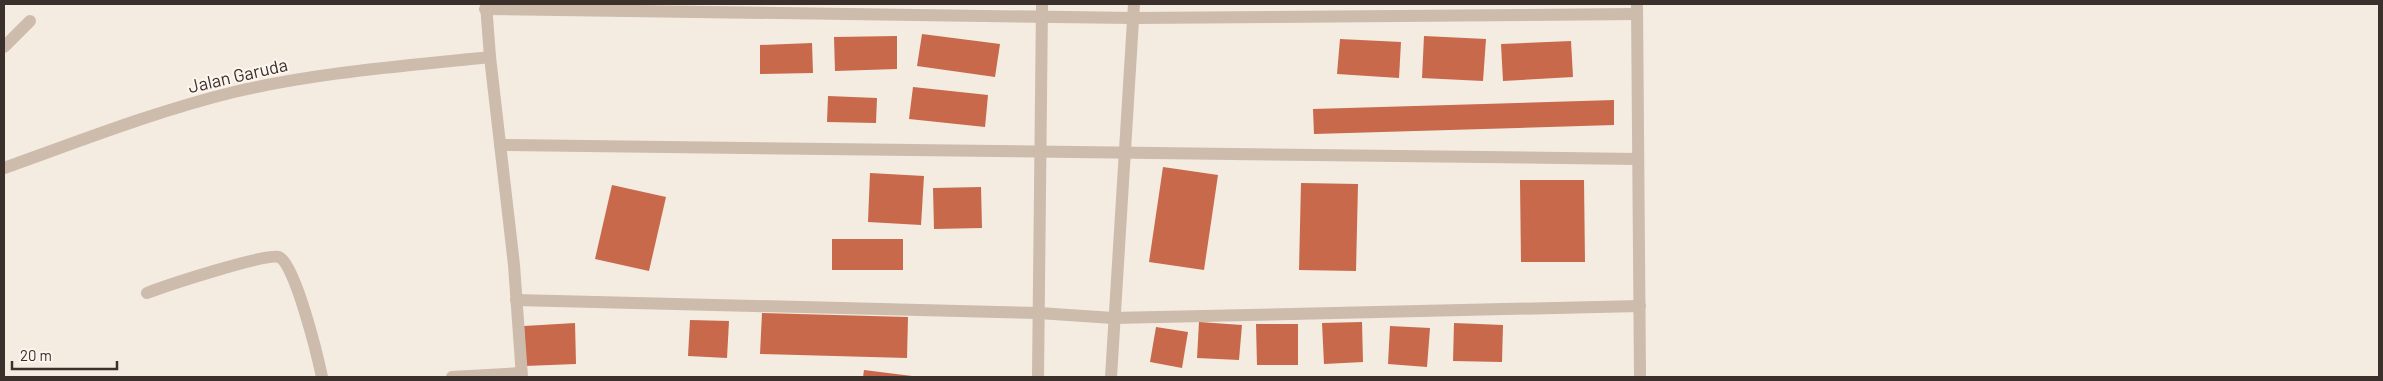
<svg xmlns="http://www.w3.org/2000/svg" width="2383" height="381" font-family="Barlow,sans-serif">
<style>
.building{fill:#c8694b}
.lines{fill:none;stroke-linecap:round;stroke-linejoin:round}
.minor{stroke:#cdbbac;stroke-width:12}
.labels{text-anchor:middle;stroke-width:4.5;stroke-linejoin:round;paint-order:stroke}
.street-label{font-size:18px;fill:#3b302b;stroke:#fbf5ee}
</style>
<rect width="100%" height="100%" fill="#f4ebe1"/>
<g class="building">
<polygon points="922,34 1000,44 995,77 917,66"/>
<polygon points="897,36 897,69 835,71 834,37"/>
<polygon points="1424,36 1486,39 1483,81 1422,78"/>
<polygon points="1340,39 1401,42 1399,78 1337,74"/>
<polygon points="1571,41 1573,77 1503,81 1501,44"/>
<polygon points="812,43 813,73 760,74 760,45"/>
<polygon points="913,87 988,95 985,127 909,119"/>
<polygon points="828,96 877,98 876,123 827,122"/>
<polygon points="1614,100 1614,125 1314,134 1313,109"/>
<polygon points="1163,167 1218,175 1204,270 1149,262"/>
<polygon points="870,173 924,176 921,225 868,222"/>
<polygon points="1520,180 1584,180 1585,262 1521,262"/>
<polygon points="1301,183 1358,184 1356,271 1299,270"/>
<polygon points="612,185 666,197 649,271 595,259"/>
<polygon points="981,187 982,228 934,229 933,188"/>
<rect x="832" y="239" width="71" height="31"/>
<polygon points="762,313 908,317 907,358 760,354"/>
<polygon points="690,320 729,321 727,358 688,356"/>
<polygon points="1199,322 1242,325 1239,360 1197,358"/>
<polygon points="1362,322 1363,362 1324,364 1322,323"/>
<polygon points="575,323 576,364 525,366 524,326"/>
<polygon points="1454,323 1503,325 1502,362 1453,361"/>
<polygon points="1256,324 1298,324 1298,365 1257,365"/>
<polygon points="1390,326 1430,328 1427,367 1388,364"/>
<polygon points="1156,327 1188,332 1182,368 1150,362"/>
<polygon points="864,370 912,376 912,377 863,377"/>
</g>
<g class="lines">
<g class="minor">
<polyline points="486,4 490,57 514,265 522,377"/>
<polyline points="1637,4 1640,377"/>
<polyline points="485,9 1133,18 1637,14"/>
<polyline points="4,47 30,21"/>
<polyline points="500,145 1638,159"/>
<path d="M 4,168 C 80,141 156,111 234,92 C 318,72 405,66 490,57"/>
<path d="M 147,293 C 165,286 265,253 279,257 C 295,263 318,358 322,377"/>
<polyline points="516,300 1039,313 1113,318 1640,306"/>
<polyline points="452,377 521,373"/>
<polyline points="1038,377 1042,4"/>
<polyline points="1111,377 1134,4"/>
</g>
</g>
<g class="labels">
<g class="street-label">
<text transform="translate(238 76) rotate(-13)" y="6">Jalan Garuda</text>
</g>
</g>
<rect width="2383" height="381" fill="none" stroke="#3b302b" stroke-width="10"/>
<path d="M12 361v8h105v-8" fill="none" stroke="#3b302b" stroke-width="2.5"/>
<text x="20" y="361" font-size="15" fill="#3b302b" stroke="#fbf5ee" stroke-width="4" paint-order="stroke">20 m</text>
</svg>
